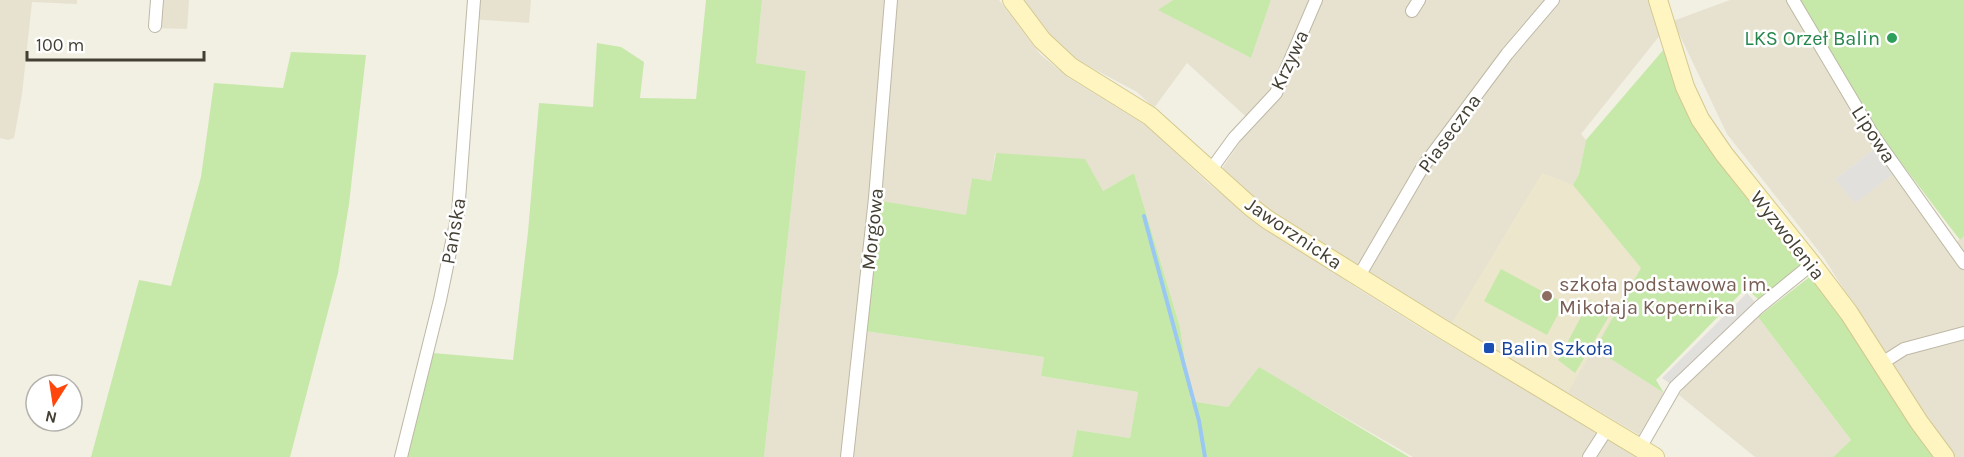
<svg xmlns="http://www.w3.org/2000/svg" width="1964" height="457" font-family="Karla,sans-serif">
<style>
.residential{fill:#e7e2d0}
.education{fill:#ece6cc}
.green{fill:#c6e9a9}
.parking{fill:#e2e0dc}
.lines{fill:none;stroke-linecap:round;stroke-linejoin:round}
.stream{stroke:#9bc7f3;stroke-width:4}
.street-casing{stroke:#beb8a5;stroke-width:14}
.secondary-casing{stroke:#d4c990;stroke-width:20}
.street{stroke:#fff;stroke-width:12}
.secondary{stroke:#fff5c0;stroke-width:18}
.leisure-dot{fill:#2e9e5b;stroke:#fff;stroke-width:2}
.education-dot{fill:#8d6e63;stroke:#fff;stroke-width:2}
.transit-dot{fill:#1a4fb4;stroke:#fff;stroke-width:2}
.labels{text-anchor:middle;stroke-width:5;stroke-linejoin:round;paint-order:stroke}
.leisure-label{font-size:20px;fill:#27864d;stroke:#fff;text-anchor:end}
.street-label{font-size:20px;fill:#443f33;stroke:#fff}
.education-label{font-size:20px;fill:#785e54;stroke:#fff;text-anchor:start}
.transit-label{font-size:20px;fill:#164399;stroke:#fff;text-anchor:start}
</style>
<rect width="100%" height="100%" fill="#f2efe3"/>
<g class="residential">
<polygon points="0,0 77,0 77,4 32,2 22,94 14,138 8,140 0,138"/>
<polygon points="154,0 189,0 187,29 153,28"/>
<polygon points="470,0 531,0 529,23 469,19"/>
<polygon points="762,0 999,0 1040,54 1069,78 1147,126 1208,183 1255,220 1357,288 1424,330 1638,457 1413,457 1259,368 1228,407 1191,401 1180,327 1134,173 1103,191 995,153 991,181 972,178 967,215 865,331 1044,357 1041,376 1138,392 1130,438 1077,430 1072,457 764,457 806,71 756,63"/>
<polygon points="1021,0 1173,0 1159,10 1251,58 1271,0 1650,0 1661,34 1581,134 1586,140 1579,174 1573,185 1641,268 1595,349 1664,393 1639,435 1440,316 1266,208 1221,170 1253,123 1187,63 1154,108 1137,92 1079,61 1042,28"/>
<polygon points="1730,0 1786,0 1807,32 1876,148 1835,179 1855,202 1893,174 1947,249 1964,236 1964,457 1955,457 1882,351 1824,258 1727,134 1673,21"/>
<polygon points="1758,317 1851,440 1833,457 1755,457 1679,395 1684,387"/>
</g>
<polygon class="education" points="1542,173 1573,185 1641,268 1568,392 1452,323"/>
<g class="green">
<polygon points="706,0 762,0 756,63 806,71 764,457 407,457 433,353 513,360 528,232 539,103 593,107 597,43 621,47 644,62 640,98 696,99"/>
<polygon points="1173,0 1271,0 1251,58 1158,10"/>
<polygon points="1786,0 1964,0 1964,236 1960,240 1860,109"/>
<polygon points="1665,48 1803,264 1758,299 1746,288 1656,380 1664,393 1595,349 1641,268 1573,185 1579,174 1586,140"/>
<polygon points="291,52 366,55 349,204 338,273 290,457 91,457 139,280 171,286 201,177 214,83 283,88"/>
<polygon points="996,153 1085,159 1103,191 1134,173 1180,327 1191,401 1228,407 1259,367 1409,457 1072,457 1077,430 1130,438 1138,392 1041,376 1044,357 865,331 881,201 966,215 972,178 991,181"/>
<polygon points="1501,269 1564,303 1547,335 1484,301"/>
<polygon points="1812,275 1939,457 1833,457 1851,440 1758,317"/>
<polygon points="1590,300 1611,313 1575,373 1558,360"/>
</g>
<g class="parking">
<polygon points="1876,148 1893,174 1855,203 1835,179"/>
<polygon points="1747,293 1759,307 1675,387 1662,378"/>
</g>
<g class="lines">
<polyline class="stream" points="1144,216 1199,421 1205,457"/>
<defs>
<g id="street">
<polyline points="1793,0 1873,135 1964,263"/>
<polyline points="1412,11 1419,0"/>
<polyline points="155,26 157,0"/>
<polyline points="1210,171 1234,138 1276,93 1316,0"/>
<polyline points="1359,276 1422,168 1507,54 1553,0"/>
<polyline points="1882,363 1904,349 1964,333"/>
<polyline points="1640,448 1675,387 1759,307 1812,264"/>
<polyline points="401,457 440,300 458,213 474,0"/>
<polyline points="847,457 875,198 891,0"/>
<polyline points="1589,457 1607,429"/>
</g>
<g id="secondary">
<polyline points="1012,0 1042,40 1071,67 1150,116 1251,207 1268,220 1441,328 1655,457"/>
<polyline points="1658,0 1685,87 1700,119 1724,154 1812,264 1849,313 1919,422 1945,457"/>
</g>
</defs>
<use href="#street" class="street-casing"/>
<use href="#secondary" class="secondary-casing"/>
<use href="#street" class="street"/>
<use href="#secondary" class="secondary"/>
</g>
<circle class="leisure-dot" cx="1892" cy="38" r="6"/>
<circle class="education-dot" cx="1547" cy="296" r="6"/>
<rect class="transit-dot" x="1483" y="342" width="12" height="12" rx="3"/>
<g class="labels">
<g class="leisure-label">
<text x="1880" y="45">LKS Orzeł Balin</text>
</g>
<g class="street-label">
<text transform="translate(1289 60) rotate(-65)" y="7">Krzywa</text>
<text transform="translate(1449 133) rotate(-54)" y="7">Piaseczna</text>
<text transform="translate(1874 134) rotate(57)" y="7">Lipowa</text>
<text transform="translate(872 229) rotate(-84)" y="7">Morgowa</text>
<text transform="translate(453 231) rotate(-80)" y="7">Pańska</text>
<text transform="translate(1294 233) rotate(34)" y="7">Jaworznicka</text>
<text transform="translate(1788 235) rotate(52)" y="7">Wyzwolenia</text>
</g>
<g class="education-label">
<text x="1559" y="291">szkoła podstawowa im.<tspan x="1559" dy="23">Mikołaja Kopernika</tspan></text>
</g>
<g class="transit-label">
<text x="1501" y="355">Balin Szkoła</text>
</g>
</g>
<g transform="translate(54 403) rotate(192)"><circle r="28" fill="#ffffff" stroke="#b4b2ad" stroke-width="1.5"/>
<path d="M0-4.5L10 22L0 15L-10 22Z" fill="#ff470d"/>
<text y="-9" font-size="16" font-weight="bold" text-anchor="middle" fill="#443f33">N</text>
</g>
<path d="M27 51v9h177v-9" fill="none" stroke="#443f33" stroke-width="3"/>
<text x="36" y="51" font-size="18" fill="#443f33" stroke="#ffffff" stroke-width="4.5" paint-order="stroke">100 m</text>
</svg>
